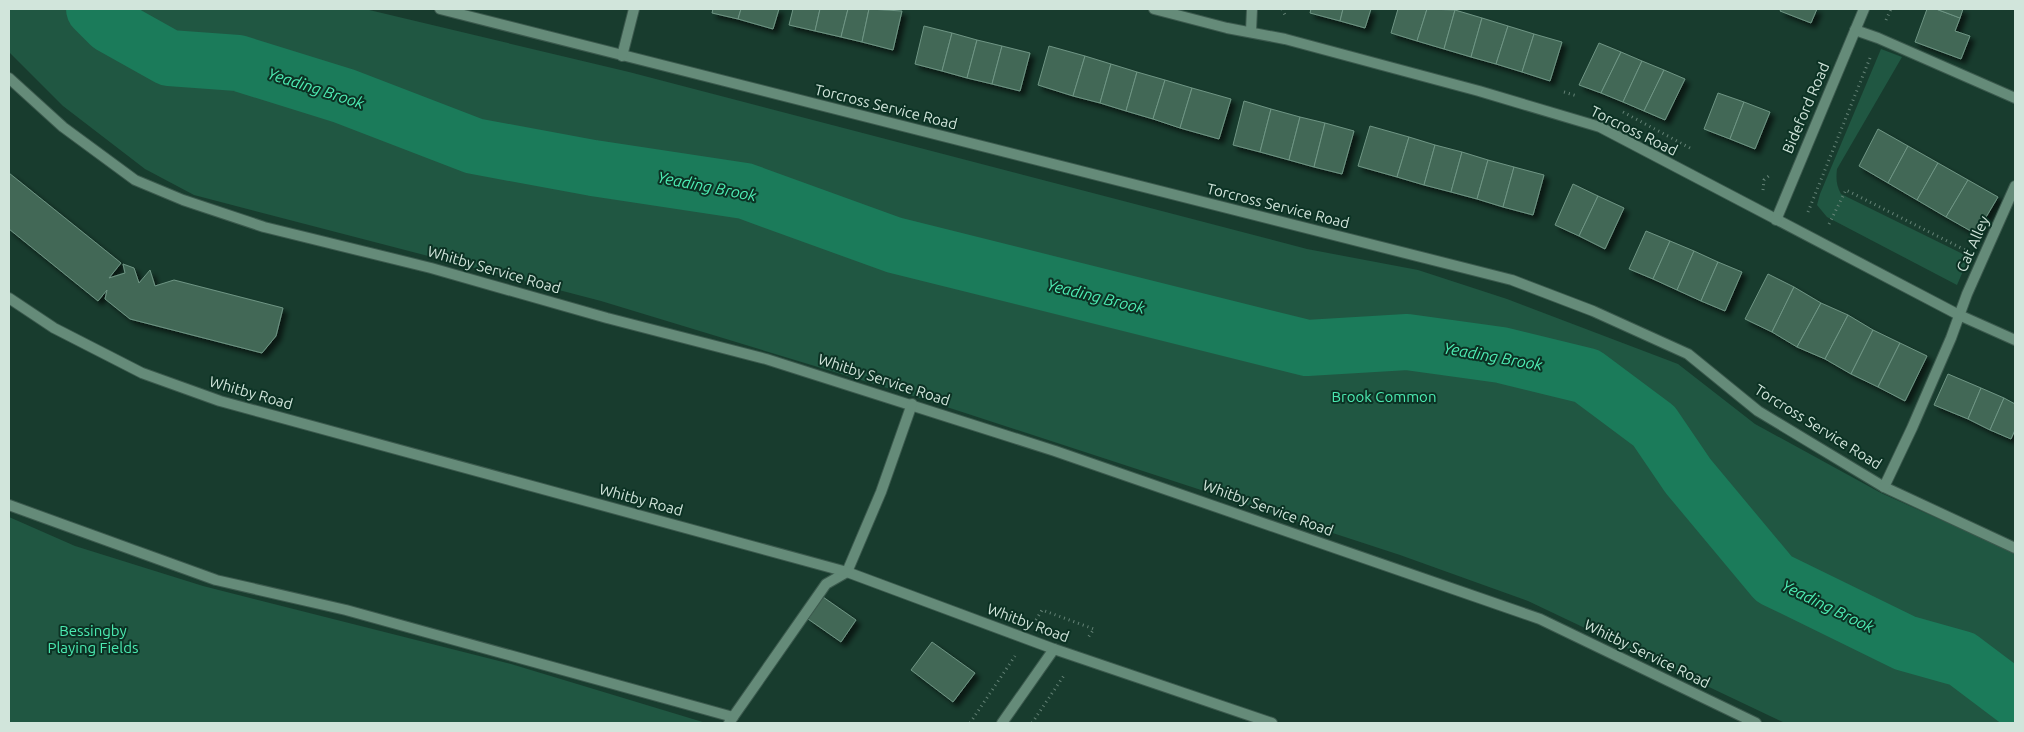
<svg xmlns="http://www.w3.org/2000/svg" width="2024" height="732" font-family="Ubuntu,sans-serif">
<style>
.green{fill:#205742}
.lines{fill:none;stroke-linecap:round;stroke-linejoin:round}
.river{stroke:#1b7b5a;stroke-width:56}
.building{fill:#426757;stroke:#6f9684;filter:url(#shadow)}
.lane-casing{stroke:#3b594d;stroke-width:12}
.street-casing{stroke:#3b594d;stroke-width:12}
.path{stroke:#648276;stroke-width:3;stroke-dasharray:1 4;stroke-linecap:butt}
.lane{stroke:#658b79;stroke-width:10}
.street{stroke:#658b79;stroke-width:10}
.labels{text-anchor:middle;stroke-width:4;stroke-linejoin:round;paint-order:stroke}
.street-label{font-size:15px;fill:#d1e5db;stroke:#0c3224}
.park-label{font-size:15px;fill:#4cebb2;stroke:#0c3224}
.water-label{font-size:16px;font-style:italic;fill:#4eedb4;stroke:#0c3224}
</style>
<defs>
<filter id="shadow"><feDropShadow dx="4.5" dy="4.5" stdDeviation="2.5" flood-color="#0009"/></filter>
</defs>
<rect width="100%" height="100%" fill="#183c2e"/>
<g class="green">
<polygon points="9,9 365,9 629,72 1307,249 1418,270 1507,299 1678,364 1755,424 1881,493 2015,553 2015,723 1785,723 1528,601 1400,555 907,394 601,301 194,195 145,169 63,106 9,52"/>
<path d="M 1881,49 L 1902,57 L 1837,169 C 1836,178 1836,185 1841,194 L 1969,257 L 1957,285 L 1827,217 L 1817,205 L 1820,194 Z"/>
<polygon points="9,517 75,546 203,586 511,664 706,723 9,723"/>
</g>
<g class="lines">
<polyline class="river" points="94,9 110,25 169,58 238,63 344,96 474,146 593,168 745,191 894,245 1307,348 1407,342 1501,355 1587,376 1654,426 1688,476 1774,579 1905,643 1962,659 2015,699"/>
</g>
<g class="building">
<polygon points="713,9 741,9 738,19 712,13"/>
<polygon points="741,9 779,9 773,29 738,19"/>
<polygon points="793,9 820,9 815,31 789,25"/>
<polygon points="820,9 848,9 841,37 815,31"/>
<polygon points="848,9 869,9 862,42 841,37"/>
<polygon points="869,9 902,11 893,50 862,42"/>
<polygon points="1311,9 1343,9 1340,21 1310,13"/>
<polygon points="1343,9 1371,9 1365,28 1340,21"/>
<polygon points="1398,9 1427,9 1417,41 1391,33"/>
<polygon points="1427,9 1455,10 1444,49 1417,41"/>
<polygon points="1781,9 1817,9 1811,23 1780,11"/>
<polygon points="1927,9 1936,9 1960,18 1955,31 1970,36 1961,59 1915,42"/>
<polygon points="1936,9 1963,9 1960,18"/>
<polygon points="1455,10 1482,18 1471,57 1444,49"/>
<polygon points="1482,18 1508,26 1496,64 1471,57"/>
<polygon points="924,26 952,33 942,71 915,64"/>
<polygon points="1508,26 1534,34 1522,72 1496,64"/>
<polygon points="952,33 977,40 967,78 942,71"/>
<polygon points="1534,34 1562,42 1550,81 1522,72"/>
<polygon points="977,40 1002,46 992,84 967,78"/>
<polygon points="1599,43 1621,52 1601,93 1579,85"/>
<polygon points="1002,46 1030,53 1020,91 992,84"/>
<polygon points="1049,46 1085,56 1073,96 1038,85"/>
<polygon points="1621,52 1642,61 1623,102 1601,93"/>
<polygon points="1085,56 1111,64 1100,103 1073,96"/>
<polygon points="1642,61 1664,70 1644,111 1623,102"/>
<polygon points="1111,64 1137,72 1126,111 1100,103"/>
<polygon points="1664,70 1685,79 1665,120 1644,111"/>
<polygon points="1137,72 1165,80 1153,119 1126,111"/>
<polygon points="1165,80 1192,88 1180,128 1153,119"/>
<polygon points="1192,88 1231,99 1219,139 1180,128"/>
<polygon points="1718,93 1744,102 1730,139 1704,129"/>
<polygon points="1244,101 1271,109 1260,152 1233,145"/>
<polygon points="1744,102 1770,112 1755,149 1730,139"/>
<polygon points="1271,109 1300,117 1289,160 1260,152"/>
<polygon points="1300,117 1325,123 1314,167 1289,160"/>
<polygon points="1325,123 1354,131 1342,174 1314,167"/>
<polygon points="1370,126 1409,137 1397,177 1358,166"/>
<polygon points="1878,129 1908,146 1888,183 1859,166"/>
<polygon points="1409,137 1435,145 1424,185 1397,177"/>
<polygon points="1435,145 1462,152 1451,192 1424,185"/>
<polygon points="1908,146 1938,163 1917,200 1888,183"/>
<polygon points="1462,152 1488,160 1477,199 1451,192"/>
<polygon points="1488,160 1514,167 1503,207 1477,199"/>
<polygon points="1938,163 1968,180 1946,217 1917,200"/>
<polygon points="1514,167 1544,175 1533,215 1503,207"/>
<polygon points="9,173 121,263 109,278 125,273 123,264 134,268 139,283 150,270 155,286 174,280 283,308 276,336 262,353 130,319 105,299 107,290 98,301 9,229"/>
<polygon points="1968,180 1998,197 1976,234 1946,217"/>
<polygon points="1573,184 1598,196 1579,236 1555,225"/>
<polygon points="1598,196 1624,208 1605,249 1579,236"/>
<polygon points="1646,231 1670,241 1653,279 1629,269"/>
<polygon points="1670,241 1694,251 1677,290 1653,279"/>
<polygon points="1694,251 1718,262 1701,301 1677,290"/>
<polygon points="1718,262 1742,272 1725,311 1701,301"/>
<polygon points="1768,274 1794,287 1772,332 1745,319"/>
<polygon points="1794,287 1821,303 1797,347 1772,332"/>
<polygon points="1821,303 1848,315 1825,359 1797,347"/>
<polygon points="1848,315 1873,330 1851,374 1825,359"/>
<polygon points="1873,330 1900,343 1878,387 1851,374"/>
<polygon points="1900,343 1927,356 1905,401 1878,387"/>
<polygon points="1948,374 1981,388 1968,419 1934,405"/>
<polygon points="1981,388 2004,398 1990,430 1968,419"/>
<polygon points="2004,398 2015,404 2015,430 2011,439 1990,430"/>
<polygon points="823,597 856,620 841,642 808,619"/>
<polygon points="932,642 975,673 953,702 911,670"/>
</g>
<g class="lines">
<defs>
<g id="lane">
<polyline points="440,9 1512,280 1593,311 1688,354 1758,411 1884,487 2015,548"/>
<polyline points="1855,30 1878,38 2015,98"/>
<polyline points="622,56 634,9"/>
<polyline points="9,78 63,127 135,180 183,200 264,227 431,268 607,318 766,359 1055,451 1540,619 1756,723"/>
<polyline points="1884,487 1912,428 1951,338 1967,294 2015,186"/>
<polyline points="9,505 216,580 346,610 733,717 729,723"/>
<polyline points="733,717 826,584 847,572 881,492 912,404"/>
</g>
<g id="street">
<polyline points="1154,9 1227,28 1285,39 1479,91 1600,127 1959,315 2015,340"/>
<polyline points="1251,31 1252,9"/>
<polyline points="1776,220 1864,9"/>
<polyline points="9,298 54,328 142,373 220,401 847,572 1054,649 1272,723"/>
<polyline points="1002,723 1054,649"/>
</g>
</defs>
<use href="#lane" class="lane-casing"/>
<use href="#street" class="street-casing"/>
<g class="path">
<polyline points="1282,9 1286,17"/>
<polyline points="1886,20 1891,9"/>
<polyline points="1564,92 1577,96"/>
<polyline points="1623,112 1690,148"/>
<polyline points="1763,190 1764,180 1771,174"/>
<polyline points="1808,212 1870,58"/>
<polyline points="1829,224 1846,190 1965,250"/>
<polyline points="1036,620 1042,610 1094,629 1087,639"/>
<polyline points="970,723 1015,656"/>
<polyline points="1032,723 1065,674"/>
</g>
<use href="#lane" class="lane"/>
<use href="#street" class="street"/>
</g>
<g class="labels">
<g class="street-label">
<text transform="translate(886 107) rotate(14)" y="5">Torcross Service Road</text>
<text transform="translate(1806 108) rotate(-67)" y="5">Bideford Road</text>
<text transform="translate(1634 131) rotate(26)" y="5">Torcross Road</text>
<text transform="translate(1278 206) rotate(14)" y="5">Torcross Service Road</text>
<text transform="translate(1973 244) rotate(-66)" y="5">Cat Alley</text>
<text transform="translate(494 270) rotate(16)" y="5">Whitby Service Road</text>
<text transform="translate(884 380) rotate(18)" y="5">Whitby Service Road</text>
<text transform="translate(251 393) rotate(16)" y="5">Whitby Road</text>
<text transform="translate(1818 427) rotate(32)" y="5">Torcross Service Road</text>
<text transform="translate(641 500) rotate(15)" y="5">Whitby Road</text>
<text transform="translate(1268 508) rotate(20)" y="5">Whitby Service Road</text>
<text transform="translate(1028 623) rotate(20)" y="5">Whitby Road</text>
<text transform="translate(1647 654) rotate(26)" y="5">Whitby Service Road</text>
</g>
<g class="park-label">
<text x="1384" y="402">Brook Common</text>
<text x="93" y="636">Bessingby<tspan x="93" dy="17">Playing Fields</tspan></text>
</g>
<g class="water-label">
<text transform="translate(316 88) rotate(18)" y="6">Yeading Brook</text>
<text transform="translate(707 186) rotate(11)" y="6">Yeading Brook</text>
<text transform="translate(1096 296) rotate(14)" y="6">Yeading Brook</text>
<text transform="translate(1493 356) rotate(10)" y="6">Yeading Brook</text>
<text transform="translate(1828 606) rotate(26)" y="6">Yeading Brook</text>
</g>
</g>
<rect width="2024" height="732" fill="none" stroke="#d1e5db" stroke-width="20"/>
</svg>
